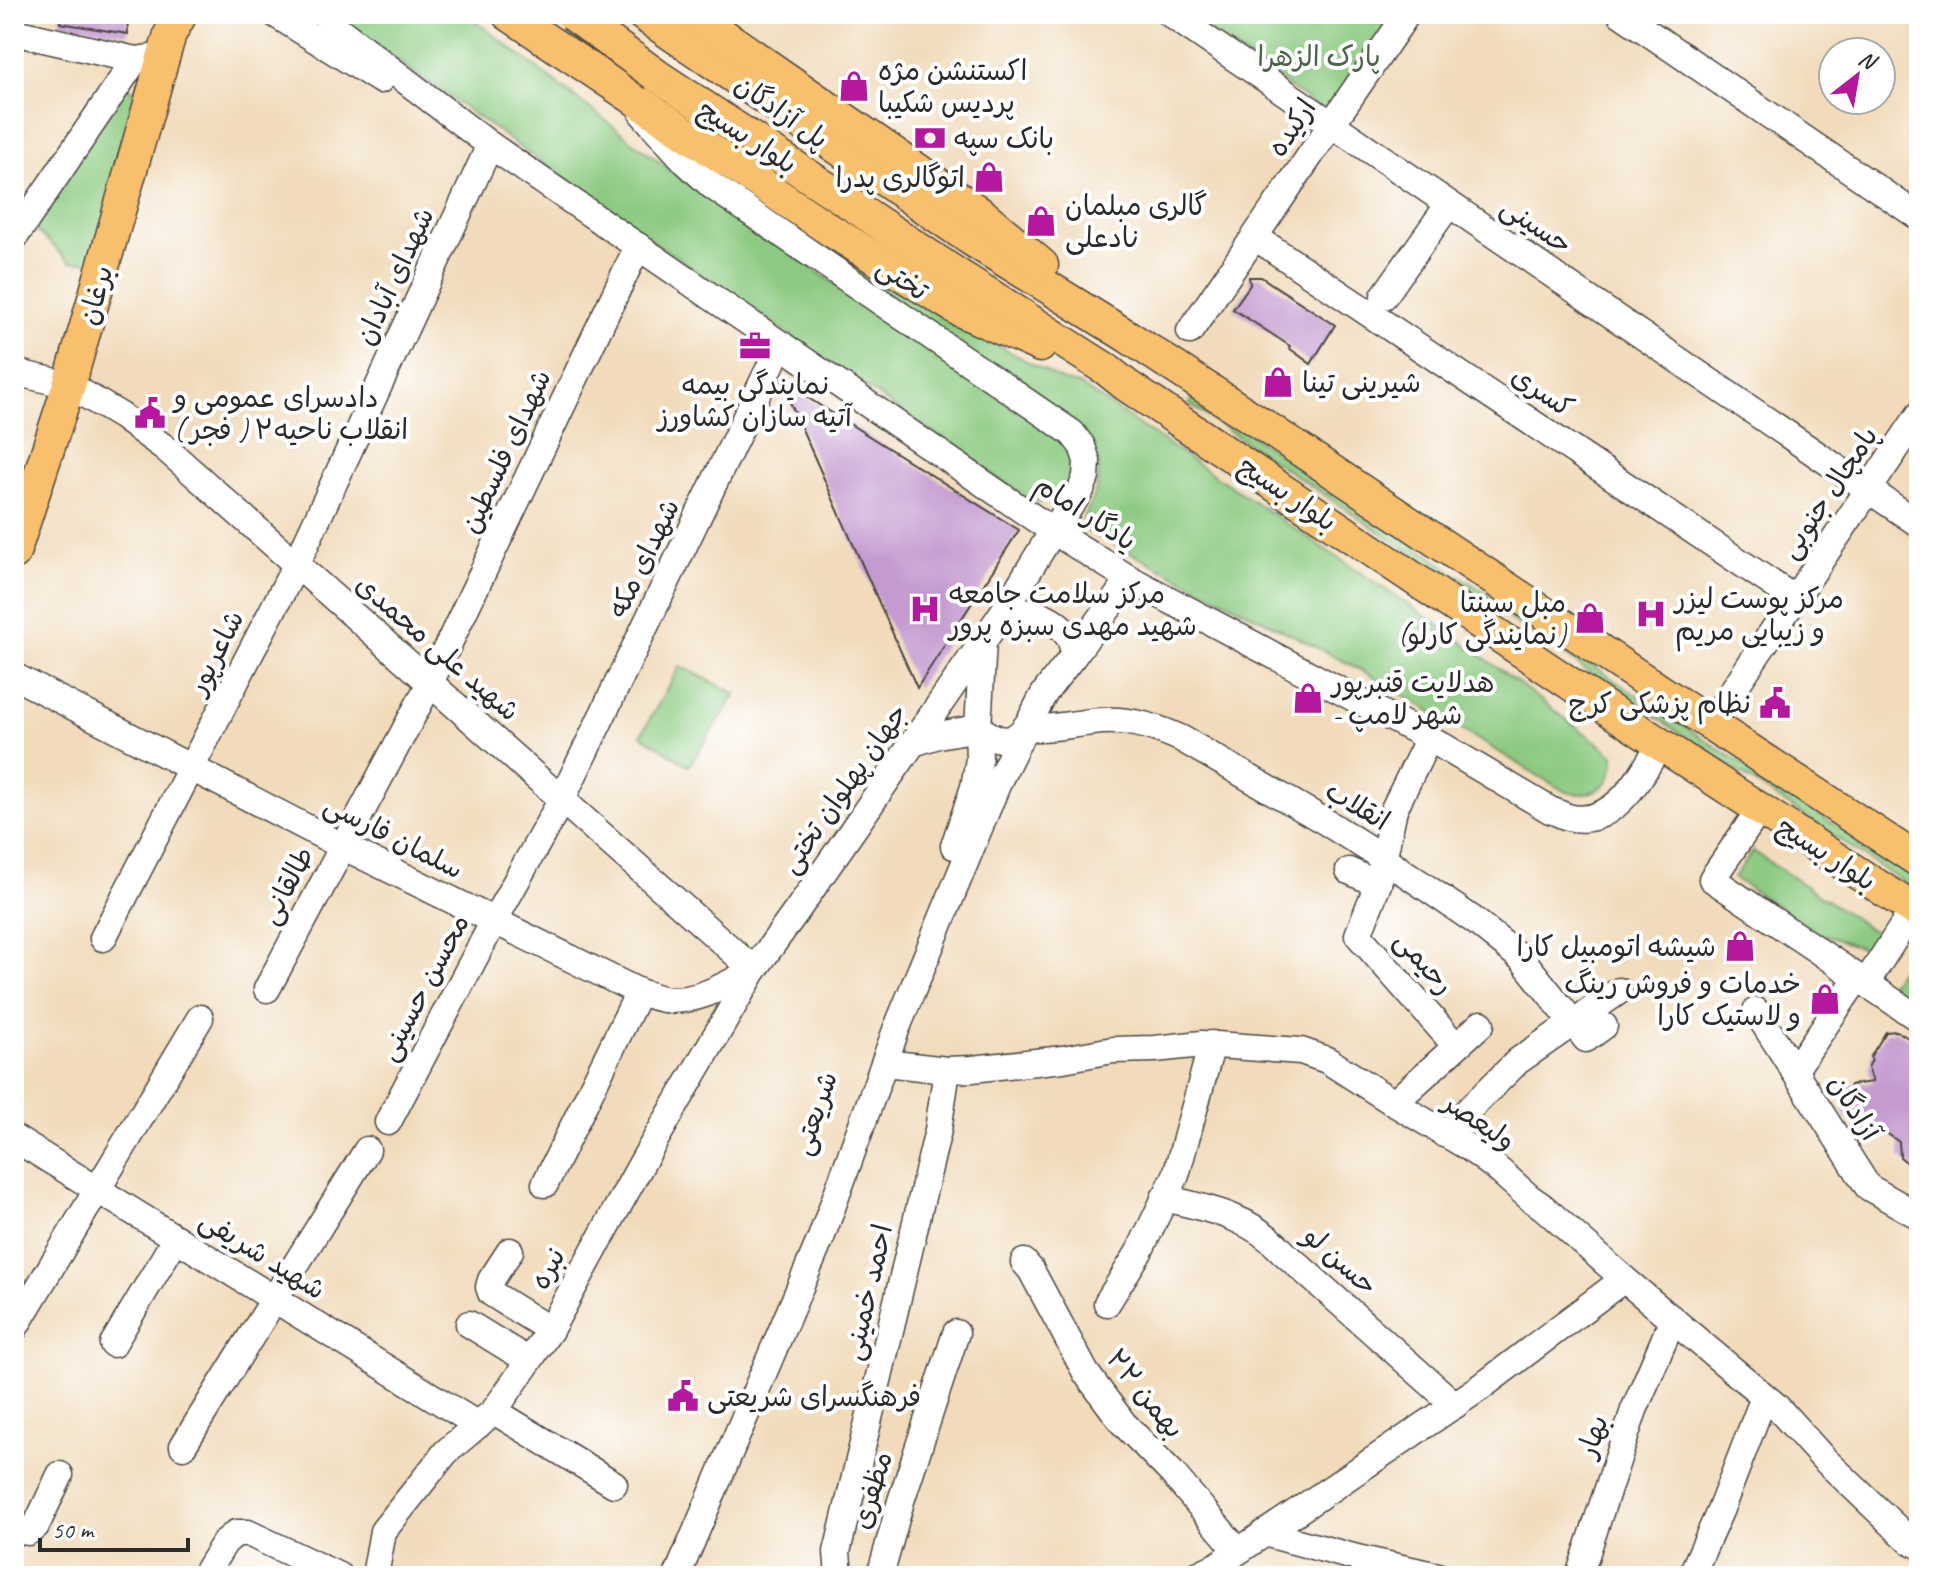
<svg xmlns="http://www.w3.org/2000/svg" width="1933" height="1590" font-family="Caveat,'Playpen Sans Arabic',sans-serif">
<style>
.green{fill:#8ccb81;stroke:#5c7b56;stroke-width:2}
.building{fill:#c49bd0}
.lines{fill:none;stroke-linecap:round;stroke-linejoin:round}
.minor-casing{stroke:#494541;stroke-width:29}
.major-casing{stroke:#494541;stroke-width:35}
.minor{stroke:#fff;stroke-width:26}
.major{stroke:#f8bf6c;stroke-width:32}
.major-bridge-casing{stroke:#494541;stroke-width:35;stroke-linecap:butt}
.major-bridge{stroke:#f8bf6c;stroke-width:32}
.labels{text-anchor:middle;stroke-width:8;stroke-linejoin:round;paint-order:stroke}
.park-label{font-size:28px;fill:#4d6349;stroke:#fff}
.poi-label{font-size:28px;fill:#2b2b2b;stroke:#fff;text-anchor:start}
.street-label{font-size:28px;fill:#2b2b2b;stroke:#fff}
</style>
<rect width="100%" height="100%" fill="#fff"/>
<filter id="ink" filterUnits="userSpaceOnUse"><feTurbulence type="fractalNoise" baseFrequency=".0125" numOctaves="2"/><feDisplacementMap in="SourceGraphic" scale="16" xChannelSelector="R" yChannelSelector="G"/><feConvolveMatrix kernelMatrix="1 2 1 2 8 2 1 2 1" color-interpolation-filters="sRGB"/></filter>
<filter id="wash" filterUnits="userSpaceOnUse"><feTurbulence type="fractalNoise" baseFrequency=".006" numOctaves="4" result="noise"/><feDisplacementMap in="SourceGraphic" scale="32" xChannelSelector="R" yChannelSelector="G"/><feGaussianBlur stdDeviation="1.8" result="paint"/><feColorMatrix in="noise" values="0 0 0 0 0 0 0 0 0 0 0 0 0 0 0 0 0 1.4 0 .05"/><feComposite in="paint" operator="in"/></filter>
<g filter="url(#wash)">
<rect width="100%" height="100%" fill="#f1dbbb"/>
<g class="green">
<path d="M 336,14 L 466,14 L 682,179 L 1069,445 C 1071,453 1077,463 1076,471 C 1072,492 1051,507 1031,501 L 599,204 L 447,95 L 352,30 Z"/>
<polygon points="1182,14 1399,14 1331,116"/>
<polygon points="124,86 139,94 95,262 70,262 33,227"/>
<path d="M 730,189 L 870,275 L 1063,381 L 1079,385 L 1455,636 L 1614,755 C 1615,785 1594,799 1566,792 L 1363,671 L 1084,529 L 1083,520 L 1096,490 L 1099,464 Z"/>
<polygon points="1193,396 1620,684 1919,880 1919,893 1189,404"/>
<polygon points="680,666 736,694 689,766 641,735"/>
<polygon points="1753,851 1882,937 1871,951 1818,933 1734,878"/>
<polygon points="1910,955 1919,961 1919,1010 1886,989"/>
</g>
<g id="blocks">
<g class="building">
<polygon points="61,14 127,14 128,34 60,23"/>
<polygon points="1249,277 1261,277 1335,325 1311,364 1289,348 1290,346 1233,309 1250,285"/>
<polygon points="781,381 1019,530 917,688 781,382"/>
<polygon points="1897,1031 1919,1045 1919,1172 1900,1157 1899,1142 1885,1132 1870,1135 1845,1117 1843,1103 1850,1085 1873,1082 1868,1067 1872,1060 1870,1057 1886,1032"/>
</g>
</g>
</g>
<g filter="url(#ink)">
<use href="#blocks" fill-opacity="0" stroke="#494541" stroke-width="2"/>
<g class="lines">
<defs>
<g id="minor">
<polyline points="275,14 380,80"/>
<path d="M 324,14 L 334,26 L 490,145 L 1053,531 L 1130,579 L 1429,738 L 1550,810 C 1556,812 1562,815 1568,817 C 1614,829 1641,776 1660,744"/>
<polyline points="1170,14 1919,524"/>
<polyline points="1621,14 1919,217"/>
<polyline points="14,32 135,60 149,58"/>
<polyline points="642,113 686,162 712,186 1072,433 1082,446 1087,461 1086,477 1081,490 1053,531 1002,614"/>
<polyline points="1255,237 1795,599"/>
<polyline points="14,238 135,60"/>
<polyline points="1384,296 1449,204"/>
<polyline points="1190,331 1407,14"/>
<polyline points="14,372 69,385 121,416 165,448 754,970"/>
<polyline points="1074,655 1130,579"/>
<path d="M 14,676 L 342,846 L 639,992 C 647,994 656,998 664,999 C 697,1004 727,984 754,970"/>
<polyline points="1710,724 1919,415"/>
<polyline points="1429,738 1394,809 1378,884 1358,935 1456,1046"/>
<polyline points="913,743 938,735 978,728 979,759 974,787 954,846"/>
<polyline points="1760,809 1712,879 1919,1019"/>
<polyline points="1349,871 1378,884"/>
<polyline points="103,938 296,565 490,145"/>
<polyline points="1866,983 1913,910"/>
<polyline points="267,989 430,683 638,246"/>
<polyline points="1756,1011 1868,1187 1919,1216"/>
<polyline points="885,1063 947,1070 972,1069 1063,1059 1113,1050 1155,1049 1202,1044 1301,1051 1327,1060 1394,1103 1468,1147 1495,1167 1530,1198 1543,1207 1624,1279 1776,1406 1823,1458 1910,1541 1919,1545"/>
<polyline points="1794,1071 1858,977"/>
<polyline points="1394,1103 1481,1024"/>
<polyline points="388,1122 494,921 562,799 781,344"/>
<polyline points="1444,1134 1518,1061 1619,991"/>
<polyline points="14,1138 478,1425"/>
<polyline points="545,1184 639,992"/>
<path d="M 1164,1198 C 1209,1209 1250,1216 1282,1251 L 1455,1405"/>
<polyline points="510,1251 491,1280 489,1287 491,1293 550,1330"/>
<polyline points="1024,1262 1031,1270 1086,1373 1123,1423 1173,1474 1238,1551"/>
<polyline points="1107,1303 1139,1252 1176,1175 1212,1044"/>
<polyline points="469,1324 529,1361"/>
<polyline points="14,1329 200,1018"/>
<polyline points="113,1344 176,1238"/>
<polyline points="494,1411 614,1484"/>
<polyline points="183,1446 367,1150"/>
<polyline points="14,1527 21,1531 28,1532 36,1526 60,1475"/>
<polyline points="1264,1533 1361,1559 1438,1576"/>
<polyline points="204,1576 225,1542 236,1533 248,1533 339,1576"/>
<path d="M 375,1576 L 383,1531 L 446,1452 L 494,1411 L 529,1361 L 550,1330 L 643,1161 L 754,970 L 798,909 L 1002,614 C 1025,606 1054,615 1068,636 C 1072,641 1073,649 1074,655 C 1065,667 1055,679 1046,691 C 1036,705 1030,730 1013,738 C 1001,744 988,734 978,728 L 983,641"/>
<path d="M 677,1576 L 821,1238 L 896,1030 L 999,780 L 1025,728 C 1052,730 1076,723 1102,721 C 1130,719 1157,727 1182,739 L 1326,822 L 1383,858 L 1475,921 L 1522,959 L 1586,1039 L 1604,1026"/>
<polyline points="839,1576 837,1552 938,1130 947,1070"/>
<polyline points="880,1576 901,1501 956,1333"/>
<polyline points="1195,1576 1218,1565 1481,1387 1624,1279"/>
<polyline points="1579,1576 1634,1410 1673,1319"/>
<polyline points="1691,1576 1720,1511 1764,1397"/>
</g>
<g id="major">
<polyline points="508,14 830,230 959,310 1040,346"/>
<polyline points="642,14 972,240 1127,336 1263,425 1710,724 1919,861"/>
<polyline points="693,14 984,216 1042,265"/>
<polyline points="656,75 955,273 1106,369 1126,385 1660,744 1919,913"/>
<polyline points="14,553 69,385 170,34 181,14"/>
</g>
</defs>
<use href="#minor" class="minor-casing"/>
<use href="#major" class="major-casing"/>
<use href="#minor" class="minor"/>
<use href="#major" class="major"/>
<defs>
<polyline id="major-bridge" points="572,14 656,75"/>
</defs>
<use href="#major-bridge" class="major-bridge-casing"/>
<use href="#major-bridge" class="major-bridge"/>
</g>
</g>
<defs>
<symbol id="shop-bare" viewBox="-9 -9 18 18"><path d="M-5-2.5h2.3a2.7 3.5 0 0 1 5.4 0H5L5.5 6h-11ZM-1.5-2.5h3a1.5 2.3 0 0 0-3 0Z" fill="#b5179e" stroke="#fff" stroke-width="2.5" paint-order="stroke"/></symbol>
<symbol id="bank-bare" viewBox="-9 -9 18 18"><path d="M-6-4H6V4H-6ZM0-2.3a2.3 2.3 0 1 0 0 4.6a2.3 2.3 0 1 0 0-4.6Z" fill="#b5179e" stroke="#fff" stroke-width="2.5" paint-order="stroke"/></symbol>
<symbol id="office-bare" viewBox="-9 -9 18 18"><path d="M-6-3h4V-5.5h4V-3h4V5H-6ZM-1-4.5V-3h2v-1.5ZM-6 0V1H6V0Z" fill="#b5179e" stroke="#fff" stroke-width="2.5" paint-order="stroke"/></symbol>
<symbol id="civic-bare" viewBox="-9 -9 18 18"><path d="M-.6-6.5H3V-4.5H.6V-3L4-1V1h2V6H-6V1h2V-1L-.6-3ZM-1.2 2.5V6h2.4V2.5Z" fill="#b5179e" stroke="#fff" stroke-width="2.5" paint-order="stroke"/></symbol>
<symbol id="hospital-bare" viewBox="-9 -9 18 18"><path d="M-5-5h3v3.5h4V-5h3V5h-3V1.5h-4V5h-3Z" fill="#b5179e" stroke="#fff" stroke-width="2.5" paint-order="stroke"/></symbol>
</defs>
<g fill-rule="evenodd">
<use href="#shop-bare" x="832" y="64" width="44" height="44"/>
<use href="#bank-bare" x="908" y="116" width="44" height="44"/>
<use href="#shop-bare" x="967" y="155" width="44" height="44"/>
<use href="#shop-bare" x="1019" y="199" width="44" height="44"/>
<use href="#office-bare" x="733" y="324" width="44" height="44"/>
<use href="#shop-bare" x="1256" y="360" width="44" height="44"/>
<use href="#civic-bare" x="128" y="391" width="44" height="44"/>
<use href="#hospital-bare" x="903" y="587" width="44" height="44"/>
<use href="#hospital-bare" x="1629" y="592" width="44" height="44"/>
<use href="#shop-bare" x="1568" y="596" width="44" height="44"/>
<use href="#shop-bare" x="1286" y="676" width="44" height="44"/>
<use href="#civic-bare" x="1753" y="681" width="44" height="44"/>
<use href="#shop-bare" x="1718" y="924" width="44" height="44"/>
<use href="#shop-bare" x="1803" y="977" width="44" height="44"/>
<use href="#civic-bare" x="661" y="1374" width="44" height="44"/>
</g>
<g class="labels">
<g class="park-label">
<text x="1319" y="66">پارک الزهرا</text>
</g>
<g class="poi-label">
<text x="878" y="80">اکستنشن مژه<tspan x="878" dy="32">پردیس شکیبا</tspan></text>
<text x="954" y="148">بانک سپه</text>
<text x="965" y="187" text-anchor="end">اتوگالری پدرا</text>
<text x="1065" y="215">گالری مبلمان<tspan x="1065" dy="32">نادعلی</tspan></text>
<text x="1302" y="392">شیرینی تینا</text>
<text x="755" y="394" text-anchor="middle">نمایندگی بیمه<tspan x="755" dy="32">آتیه سازان کشاورز</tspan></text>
<text x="174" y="407">دادسرای عمومی و<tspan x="174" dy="32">انقلاب ناحیه۲ ( فجر )</tspan></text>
<text x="949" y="603">مرکز سلامت جامعه<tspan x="949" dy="32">شهید مهدی سبزه پرور</tspan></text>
<text x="1675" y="608">مرکز پوست لیزر<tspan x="1675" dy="32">و زیبایی مریم</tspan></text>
<text x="1566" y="612" text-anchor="end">مبل سپنتا<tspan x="1566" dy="32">(نمایندگی کارلو)</tspan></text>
<text x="1332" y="692">هدلایت قنبرپور<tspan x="1332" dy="32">- شهر لامپ</tspan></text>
<text x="1751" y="713" text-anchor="end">نظام پزشکی کرج</text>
<text x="1716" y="956" text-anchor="end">شیشه اتومبیل کارا</text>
<text x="1801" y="993" text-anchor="end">خدمات و فروش رینگ<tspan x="1801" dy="32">و لاستیک کارا</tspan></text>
<text x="707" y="1406">فرهنگسرای شریعتی</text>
</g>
<g class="street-label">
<text transform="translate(782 111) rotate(35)" y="10">پل آزادگان</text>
<text transform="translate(1291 127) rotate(-56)" y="10">ارکیده</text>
<text transform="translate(748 136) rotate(33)" y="10">بلوار بسیج</text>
<text transform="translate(1537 225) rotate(34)" y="10">حسینی</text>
<text transform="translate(394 276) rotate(-65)" y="10">شهدای آبادان</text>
<text transform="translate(903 278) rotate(34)" y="10">تختی</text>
<text transform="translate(95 295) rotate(-74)" y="10">برغان</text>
<text transform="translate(1543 391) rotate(34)" y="10">کسری</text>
<text transform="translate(505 451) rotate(-65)" y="10">شهدای فلسطین</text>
<text transform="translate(1828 492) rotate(-56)" y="10">پامچال جنوبی</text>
<text transform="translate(1288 493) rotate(34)" y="10">بلوار بسیج</text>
<text transform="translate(1086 512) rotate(33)" y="10">یادگار امام</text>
<text transform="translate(643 558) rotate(-64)" y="10">شهدای مکه</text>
<text transform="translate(438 647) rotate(41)" y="10">شهید علی محمدی</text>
<text transform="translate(215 652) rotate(-63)" y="10">شاعرپور</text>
<text transform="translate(843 788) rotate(-55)" y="10">جهان پهلوان تختی</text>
<text transform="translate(1358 805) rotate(31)" y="10">انقلاب</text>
<text transform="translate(394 836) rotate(27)" y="10">سلمان فارسی</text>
<text transform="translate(1827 853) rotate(33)" y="10">بلوار بسیج</text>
<text transform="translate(286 885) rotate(-62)" y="10">طالقانی</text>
<text transform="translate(1425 962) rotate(49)" y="10">رحیمی</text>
<text transform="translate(423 987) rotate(-62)" y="10">محسن حسینی</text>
<text transform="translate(1855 1107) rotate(58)" y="10">آزادگان</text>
<text transform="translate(814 1113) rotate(-71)" y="10">شریعتی</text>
<text transform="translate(1480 1121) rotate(34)" y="10">ولیعصر</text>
<text transform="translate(263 1254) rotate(32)" y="10">شهید شریفی</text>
<text transform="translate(1341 1260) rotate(42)" y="10">حسن لو</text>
<text transform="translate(547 1268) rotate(-61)" y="10">نبره</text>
<text transform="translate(867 1292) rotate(-77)" y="10">احمد خمینی</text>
<text transform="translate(1146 1393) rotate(51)" y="10">۲۲ بهمن</text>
<text transform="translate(1592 1436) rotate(-71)" y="10">بهار</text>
<text transform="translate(871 1490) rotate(-73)" y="10">مظفری</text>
</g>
</g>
<rect width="1933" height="1590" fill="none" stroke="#fff" stroke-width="48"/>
<g transform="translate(1857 76) rotate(31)"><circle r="38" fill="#ffffff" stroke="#aaaaaa" stroke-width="2"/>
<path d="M0-6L14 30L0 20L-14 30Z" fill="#b5179e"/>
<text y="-12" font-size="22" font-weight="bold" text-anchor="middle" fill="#2b2b2b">N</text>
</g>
<path d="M40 1538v12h148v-12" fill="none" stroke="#2b2b2b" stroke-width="4"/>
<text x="52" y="1538" font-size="24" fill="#2b2b2b" stroke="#ffffff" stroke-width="6" paint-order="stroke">50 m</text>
</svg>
